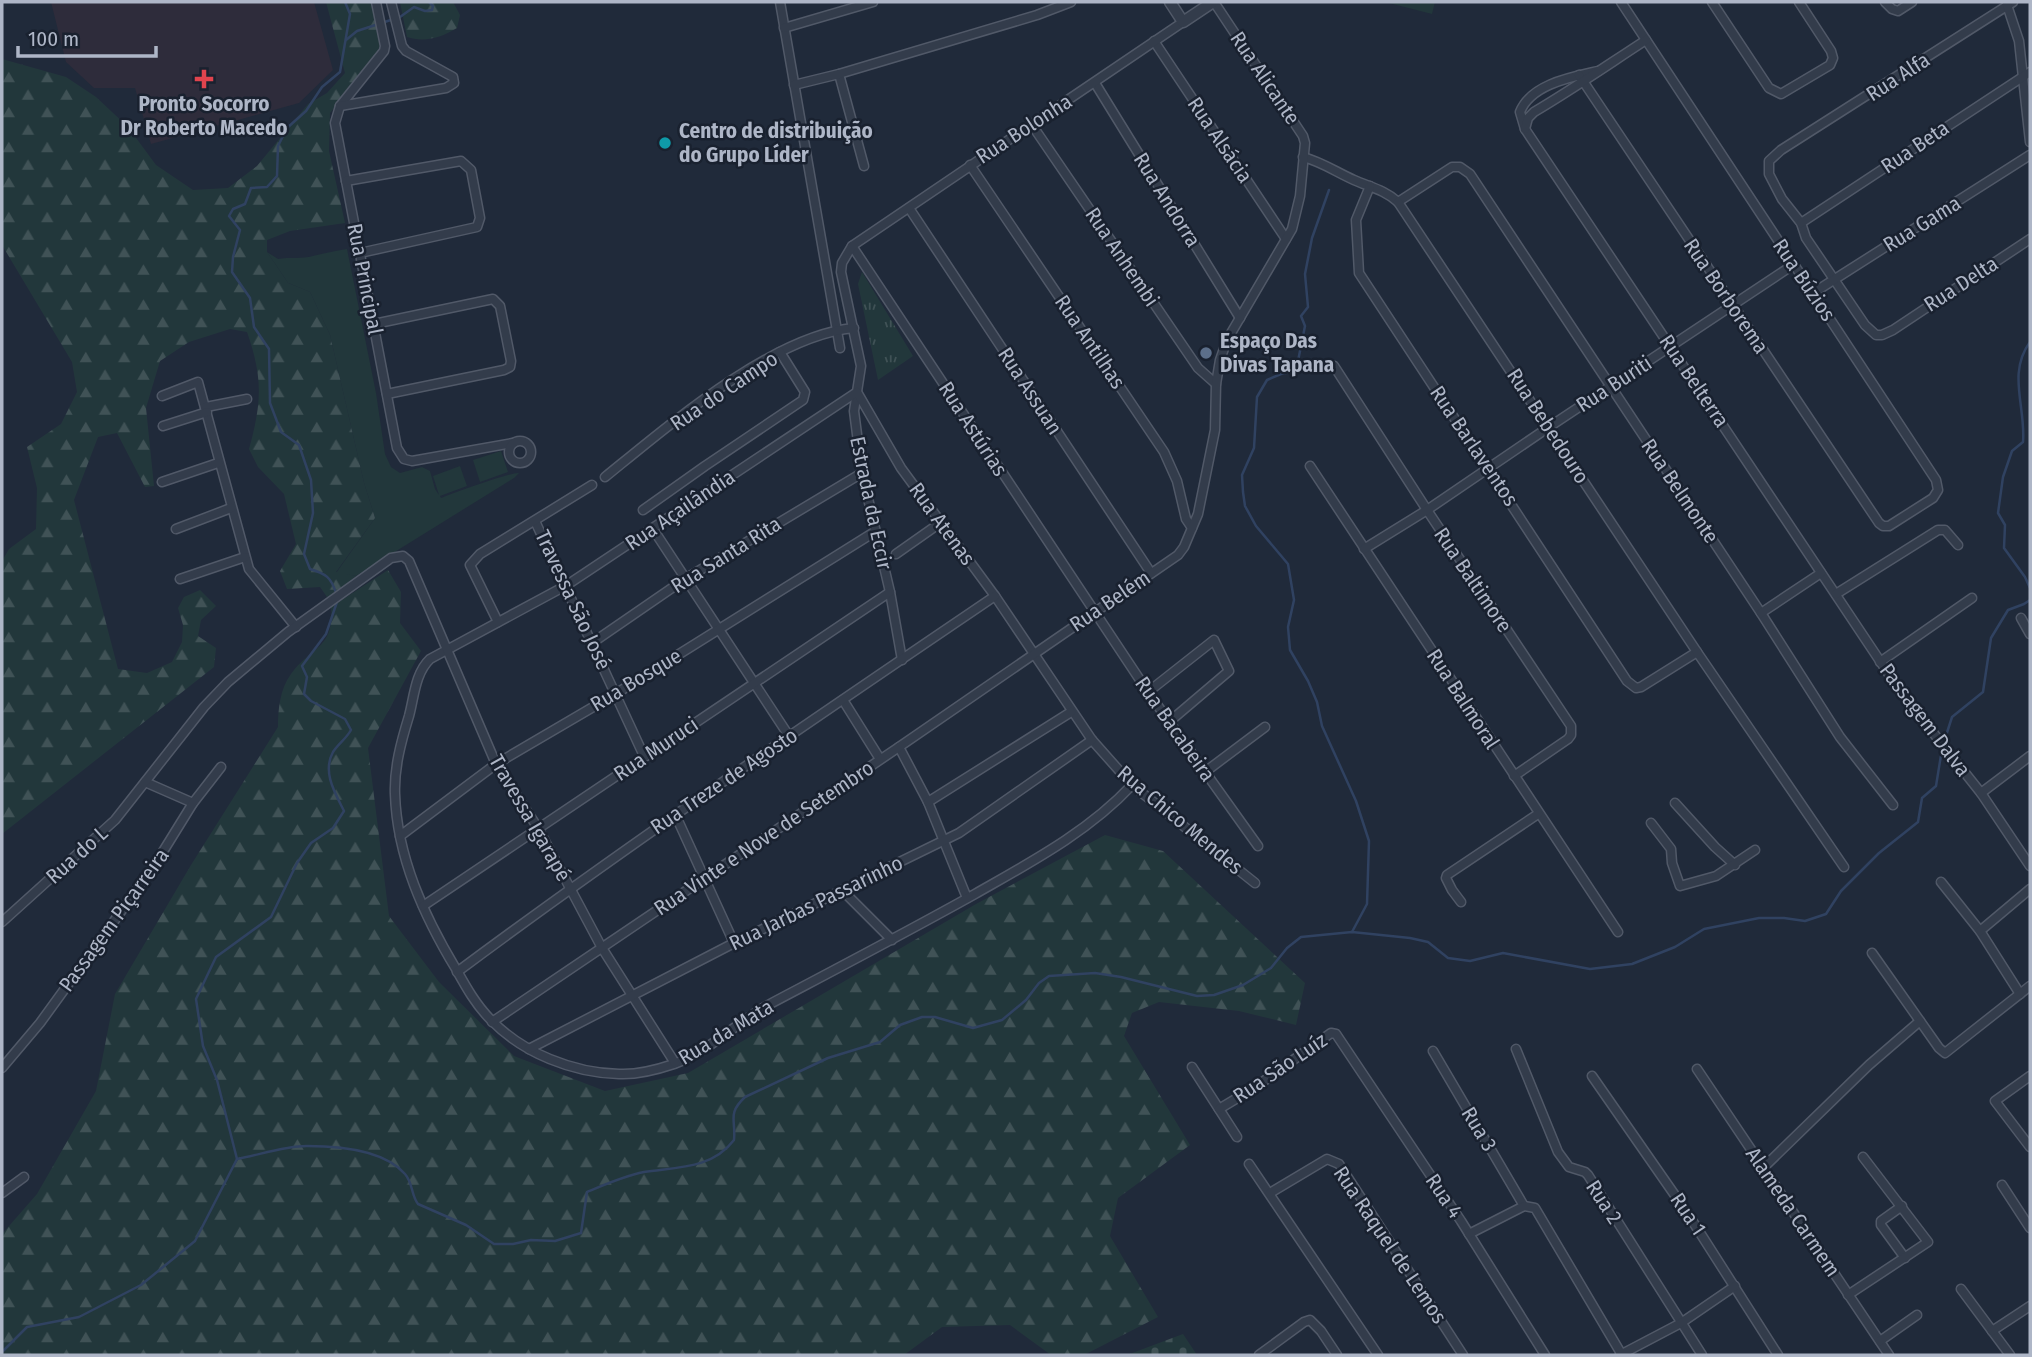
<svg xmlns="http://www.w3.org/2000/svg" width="2032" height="1357" font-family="'Fira Sans Condensed',sans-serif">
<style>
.medical{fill:#2e2c3b}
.grass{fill:#22373b}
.forest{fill:url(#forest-firs)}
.cemetery{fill:url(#cemetery-stones)}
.park{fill:url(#park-tufts)}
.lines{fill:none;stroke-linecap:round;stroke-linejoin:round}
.stream{stroke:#304261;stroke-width:2.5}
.minor-casing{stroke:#515968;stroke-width:11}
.tertiary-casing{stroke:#515968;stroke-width:13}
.minor{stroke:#333c4b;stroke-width:8}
.tertiary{stroke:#333c4b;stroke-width:10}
.health-dot{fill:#e0444e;stroke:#19212f;stroke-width:2.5}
.culture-dot{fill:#0f9aa8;stroke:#19212f;stroke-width:2.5}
.service-dot{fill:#5c6f8a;stroke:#19212f;stroke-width:2.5}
.labels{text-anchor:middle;stroke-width:5;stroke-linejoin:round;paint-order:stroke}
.street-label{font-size:21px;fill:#aeb6c7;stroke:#19212f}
.poi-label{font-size:21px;font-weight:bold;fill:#aeb6c7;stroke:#19212f;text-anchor:start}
</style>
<defs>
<pattern id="forest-firs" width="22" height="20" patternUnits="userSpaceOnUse" patternTransform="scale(1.75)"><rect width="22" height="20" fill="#22373b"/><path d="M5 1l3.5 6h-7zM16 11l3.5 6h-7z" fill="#405256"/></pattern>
<pattern id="cemetery-stones" width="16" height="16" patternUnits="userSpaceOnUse" patternTransform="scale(1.75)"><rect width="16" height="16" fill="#22373b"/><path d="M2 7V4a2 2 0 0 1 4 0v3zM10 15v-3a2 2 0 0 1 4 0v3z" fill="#405256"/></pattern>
<pattern id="park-tufts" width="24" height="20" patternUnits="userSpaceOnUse" patternTransform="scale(1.75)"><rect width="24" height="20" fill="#22373b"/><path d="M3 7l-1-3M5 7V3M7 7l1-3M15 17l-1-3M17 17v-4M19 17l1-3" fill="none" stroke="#405256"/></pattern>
</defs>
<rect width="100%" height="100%" fill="#202a3a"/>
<polygon class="medical" points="51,2 314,2 333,70 299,103 151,144 135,88 94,88 66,62"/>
<g class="grass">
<polygon points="1385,2 1435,2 1432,14"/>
<path d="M 347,249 L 376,393 L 385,454 L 391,467 L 400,473 L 422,467 L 430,471 L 435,489 L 439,495 L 433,476 L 460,466 L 467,486 L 440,496 L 441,498 C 453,493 511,472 519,473 L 514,478 L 356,576 L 336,573 L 375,518 L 364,483 L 330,335 L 310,292 L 288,283 L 267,252 L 278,259 C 289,257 302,259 313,256 C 324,253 335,251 347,249 Z"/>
<polygon points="501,451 508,472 480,482 473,460"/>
</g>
<g class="forest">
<path d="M 326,2 L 373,2 L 381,42 L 377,54 L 330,113 L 329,151 L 345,223 L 290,231 L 267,240 L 267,252 L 288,283 L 310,292 L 330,335 L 364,483 L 375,518 L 336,572 L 356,576 L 336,593 L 327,597 L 320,587 L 287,589 L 280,571 L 296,544 L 284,494 L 258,467 L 249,449 C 262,402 263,378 247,332 L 230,329 L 189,342 L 160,361 L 146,408 L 154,486 L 145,487 L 117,433 L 98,437 L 74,500 L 118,669 L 147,673 L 172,662 L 182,642 L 183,625 L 178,608 L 184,597 L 200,590 L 216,606 L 201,620 L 198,636 L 216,648 L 214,667 L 2,834 L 2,561 L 9,549 L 36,529 L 37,488 L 27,447 L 61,424 L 77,392 L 72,362 L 2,245 L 2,59 L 66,77 L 96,97 L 128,127 L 156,165 L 193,190 L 228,188 L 257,166 L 308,104 L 327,93 L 345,73 Z"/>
<path d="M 400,2 L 453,2 L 460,15 L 457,28 C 442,37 425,43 407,37 Z"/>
<path d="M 388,570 L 401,592 L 400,623 L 421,651 L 368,748 L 389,916 L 439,982 L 514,1056 L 605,1091 L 688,1073 L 976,904 L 1105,835 L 1163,851 L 1305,983 L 1296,1025 L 1239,1011 L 1159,1002 L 1132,1013 L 1124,1036 L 1190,1145 L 1118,1198 L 1110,1236 L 1158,1317 L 1084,1355 L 1051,1355 L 1010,1325 L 942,1327 L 904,1355 L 2,1355 L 2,1234 L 37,1194 L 96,1091 L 115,994 L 191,865 L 278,727 C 278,709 280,689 291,674 C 312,645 334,650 331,607 Z"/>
</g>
<polygon class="cemetery" points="1183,1334 1197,1355 1127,1355"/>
<polygon class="park" points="862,272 913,356 878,380 858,284"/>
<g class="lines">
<g class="stream">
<polyline points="346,40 357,31 400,17 414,7 425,11 432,10 433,6 429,2"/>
<polyline points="1329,190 1312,238 1305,274 1308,307 1301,316 1305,326 1296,371 1281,374 1267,380 1257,397 1254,448 1242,475 1243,492 1245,506 1256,526 1288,564 1294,600 1288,627 1290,650 1308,681 1317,702 1322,726 1356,801 1369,841 1367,904 1352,932"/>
<path d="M 2030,342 C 2007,373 2026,407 2023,442 L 2012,451 L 2003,477 L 1998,513 L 2005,525 L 2004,548 L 2025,577 L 2030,588"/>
<path d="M 336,593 C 331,577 326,574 310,569 L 304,554 L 313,513 L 311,480 L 299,445 L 281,432 L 270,403 L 269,349 L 254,327 L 250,298 L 232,272 L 233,257 L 240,230 L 229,216 L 233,209 L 245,204 L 251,188 L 267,187 L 277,176 L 278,146 L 287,128 L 306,111 L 322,87 L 340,72 L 350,14 L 345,2"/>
<polyline points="1944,742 1952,717 1983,692 1991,638 2008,610 2024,604 2030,600"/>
<path d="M 237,1159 C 259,1155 284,1146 307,1146 C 338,1146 384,1150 405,1174 C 413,1183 411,1195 418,1204 L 466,1225 L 494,1244 L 513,1244 L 531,1240 L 555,1241 L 581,1233 L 587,1192 C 606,1184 624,1176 644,1172 C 677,1167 712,1169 734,1140 C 736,1119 727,1114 745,1097 L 828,1058 L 880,1042 L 900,1025 L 922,1017 L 935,1017 L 973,1028 L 1002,1020 L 1026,1000 L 1039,983 L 1049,976 L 1095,973 L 1121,977 L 1197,996 L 1214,995 L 1243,985 L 1271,968 L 1287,948 L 1301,937 L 1352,932 L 1410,938 L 1428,942 L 1448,958 L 1470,961 L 1503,953 L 1590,969 L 1632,964 L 1675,947 L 1704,929 L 1759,918 L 1784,918 L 1805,921 L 1826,914 L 1841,891 L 1879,853 L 1918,822 L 1922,798 L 1936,786 L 1942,749"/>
<path d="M 2,1352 L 27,1327 L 79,1317 L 141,1285 L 195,1241 L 237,1159 L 217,1080 L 203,1046 L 196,999 L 216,957 L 271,917 L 297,863 L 311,843 L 333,828 L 344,811 C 335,793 322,772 333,752 C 338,744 346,739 351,730 L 345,719 L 311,701 L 304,694 L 307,677 L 302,666 L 326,634 L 338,599"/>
</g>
<defs>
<g id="minor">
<polyline points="376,2 385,46 384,51 340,106 335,123 397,448 404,459 412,461 513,443"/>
<polyline points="780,2 840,348"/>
<polyline points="1712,2 1769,88 1781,94 1830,65 1833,58 1831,51 1799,2"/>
<polyline points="1885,2 1892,9 1898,11 1912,2"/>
<polyline points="2013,2 1781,150 1769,161 1769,174 1782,199 1801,223 1806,238 1865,325 1876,335 1882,335 1893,330 2030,239"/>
<polyline points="2007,5 2019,41 2030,142"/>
<polyline points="784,28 873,2"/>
<polyline points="1154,41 1286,239"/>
<path d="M 1598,71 C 1572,77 1531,84 1520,112 L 1525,129 L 1900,691 L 1981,793 L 2030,866"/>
<polyline points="839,74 864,166"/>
<polyline points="1579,75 1879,523 1883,526 1889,526 1933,498 1938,490 1936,480 1621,2"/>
<polyline points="1095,83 1240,318"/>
<polyline points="794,85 839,74 1037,15 1071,2"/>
<polyline points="340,106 446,88 454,83 453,77 406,51 402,46 391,2"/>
<polyline points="1032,125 1198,368 1216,384"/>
<path d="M 1525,129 L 1528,118 L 1534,112 C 1573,89 1609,64 1646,40"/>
<path d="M 1303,157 C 1322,162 1336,172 1354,180 C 1370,187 1385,190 1398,202 L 1452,167 L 1460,167 L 1470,174 L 1761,613 L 1840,737 L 1893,805"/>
<polyline points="970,165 1164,452 1177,481 1186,519 1192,528"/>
<polyline points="346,181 461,161 471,170 480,218 477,227 360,253"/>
<polyline points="1370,186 1356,220 1359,273 1627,681 1636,688 1641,687 1697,652 1398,202"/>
<polyline points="909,208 1151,573"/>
<polyline points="1801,223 2030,72"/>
<polyline points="852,246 1148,692 1258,846"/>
<polyline points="1813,293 2030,155"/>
<polyline points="374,324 493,299 500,306 511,361 510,367 504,370 387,394"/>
<polyline points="1334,366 1427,510 1571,726 1571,735 1568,739 1514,776"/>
<polyline points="162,396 198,382 249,569 296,627"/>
<polyline points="206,407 247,399"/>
<polyline points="163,426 207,412"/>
<circle cx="520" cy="452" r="11"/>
<polyline points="1310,466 1618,932"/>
<path d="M 605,477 C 668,426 773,335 854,328"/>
<polyline points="162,482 218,463"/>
<polyline points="643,510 705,466 803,400 805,392 780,352"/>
<polyline points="535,521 644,756"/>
<polyline points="176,529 231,508"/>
<polyline points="653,529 789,736"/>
<polyline points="1364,549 1427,510 1549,427 1793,265"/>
<polyline points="896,554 940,523"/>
<polyline points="180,579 245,557"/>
<polyline points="1836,594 1938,530 1945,530 1958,545"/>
<polyline points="1761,613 1821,573"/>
<polyline points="2021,618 2030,634"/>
<polyline points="498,622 470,565 480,554 592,485"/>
<polyline points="592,643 685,579 862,473"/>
<polyline points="1697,652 1844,867"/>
<polyline points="902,660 890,592 862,473 854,411 861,366 841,272 842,263 852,246 1183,22"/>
<polyline points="1880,662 1972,598"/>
<polyline points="1148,692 1214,640 1229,671 1169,722"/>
<polyline points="843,700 880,759"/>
<polyline points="899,747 928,802 967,898"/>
<polyline points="1205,772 1265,727"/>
<polyline points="145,782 193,803"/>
<path d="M 1132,785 C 1088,832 1031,862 975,894 C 907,932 838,968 770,1004 C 737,1022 710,1051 674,1064 C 656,1070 637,1075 619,1074 C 573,1073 523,1053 491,1020 C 476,1005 466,987 456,969 C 424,916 397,857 395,794 C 394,768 401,742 409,716 C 414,698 415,673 430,659 L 567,585 L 857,392 L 901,468 L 995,596 L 1092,740 L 1132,785 L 1255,883"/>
<polyline points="1981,793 2030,756"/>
<polyline points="928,802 1071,712"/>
<polyline points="1675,803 1715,847 1735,865"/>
<polyline points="675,814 734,943"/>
<polyline points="1651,823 1671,849 1672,863 1680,886 1716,876 1755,850"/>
<polyline points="400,836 496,764 617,693 876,531"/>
<polyline points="1941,882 1980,931 2020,994"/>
<polyline points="842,890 892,940"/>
<polyline points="1461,902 1452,890 1446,878 1447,875 1538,814"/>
<polyline points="423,906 890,592"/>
<polyline points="2,922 115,820 204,707 228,682 288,632 391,558 403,556 409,561 496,764 538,828 602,948 675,1063"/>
<polyline points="1980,931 2030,889"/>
<polyline points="1872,953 1939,1048 1945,1053 2030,986"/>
<path d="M 457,972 C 633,841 814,719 995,596"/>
<polyline points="492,1022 899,747 1178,555 1184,547 1198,514 1215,430 1216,384 1220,360 1227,340 1292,229 1300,196 1305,143 1303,136 1214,2"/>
<polyline points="529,1049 734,943 959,833 1092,740"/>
<polyline points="1516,1049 1558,1152 1569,1167 1585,1172 1588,1175 1702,1355"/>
<polyline points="1433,1051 1524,1206"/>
<polyline points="1192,1067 1237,1137"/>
<polyline points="2,1068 40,1023 154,866 193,803 221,767"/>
<polyline points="1697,1069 1889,1355"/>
<polyline points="1592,1076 1688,1214 1778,1355"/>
<polyline points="2030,1076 1995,1101 2030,1147"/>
<polyline points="1219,1109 1254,1088 1331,1033 1336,1034 1461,1221 1545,1355"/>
<polyline points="1249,1164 1378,1355"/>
<polyline points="1763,1168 1869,1065 1920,1021"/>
<polyline points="2002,1185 2030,1228"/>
<polyline points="2,1193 24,1177"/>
<polyline points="1270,1193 1327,1159 1339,1164 1463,1355"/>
<polyline points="1902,1206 1881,1221 1881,1225 1905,1258"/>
<polyline points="1469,1234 1524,1206 1535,1208 1622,1355"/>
<polyline points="1961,1289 2010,1355"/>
<polyline points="1848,1295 1928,1242 1863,1157"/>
<polyline points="1992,1331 2030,1306"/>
<polyline points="1880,1341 1917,1315"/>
<polyline points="1259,1355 1304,1322 1310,1320 1321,1331 1337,1355"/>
<polyline points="1620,1355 1681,1323 1735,1286"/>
</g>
<polyline id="tertiary" points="1170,2 1183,22 1213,2"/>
</defs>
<use href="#minor" class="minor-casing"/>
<use href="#tertiary" class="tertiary-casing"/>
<use href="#minor" class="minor"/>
<use href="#tertiary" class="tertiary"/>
</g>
<path class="health-dot" d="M200.5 68.5h7v7h7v7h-7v7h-7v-7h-7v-7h7z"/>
<circle class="culture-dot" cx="665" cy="143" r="7"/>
<circle class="service-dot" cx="1206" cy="353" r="7"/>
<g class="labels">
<g class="street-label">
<text transform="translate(1898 77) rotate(-33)" y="7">Rua Alfa</text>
<text transform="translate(1265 78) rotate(56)" y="7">Rua Alicante</text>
<text transform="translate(1024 129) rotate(-33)" y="7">Rua Bolonha</text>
<text transform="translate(1220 140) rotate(56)" y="7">Rua Alsácia</text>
<text transform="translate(1915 147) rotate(-34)" y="7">Rua Beta</text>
<text transform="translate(1167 200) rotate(58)" y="7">Rua Andorra</text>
<text transform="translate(1922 224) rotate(-32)" y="7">Rua Gama</text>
<text transform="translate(1122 257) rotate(56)" y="7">Rua Anhembi</text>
<text transform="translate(365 279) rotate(79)" y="7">Rua Principal</text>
<text transform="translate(1804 280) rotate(56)" y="7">Rua Búzios</text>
<text transform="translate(1961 284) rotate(-33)" y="7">Rua Delta</text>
<text transform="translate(1726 296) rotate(56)" y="7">Rua Borborema</text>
<text transform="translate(1090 342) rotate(56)" y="7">Rua Antilhas</text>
<text transform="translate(1694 381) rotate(56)" y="7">Rua Belterra</text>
<text transform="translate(1614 384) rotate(-33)" y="7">Rua Buriti</text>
<text transform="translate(724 391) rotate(-34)" y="7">Rua do Campo</text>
<text transform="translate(1030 391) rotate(57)" y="7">Rua Assuan</text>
<text transform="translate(1548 426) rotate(57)" y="7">Rua Bebedouro</text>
<text transform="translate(973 429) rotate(57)" y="7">Rua Astúrias</text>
<text transform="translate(1474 446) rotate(56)" y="7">Rua Barlaventos</text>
<text transform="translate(1680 491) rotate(56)" y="7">Rua Belmonte</text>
<text transform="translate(871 503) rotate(78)" y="7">Estrada da Eccir</text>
<text transform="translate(680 510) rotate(-34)" y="7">Rua Açailândia</text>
<text transform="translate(942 524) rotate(54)" y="7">Rua Atenas</text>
<text transform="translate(726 555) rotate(-32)" y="7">Rua Santa Rita</text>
<text transform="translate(1473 580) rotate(56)" y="7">Rua Baltimore</text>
<text transform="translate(573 600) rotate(65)" y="7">Travessa São José</text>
<text transform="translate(1110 601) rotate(-34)" y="7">Rua Belém</text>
<text transform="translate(636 680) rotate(-31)" y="7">Rua Bosque</text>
<text transform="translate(1463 699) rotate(57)" y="7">Rua Balmoral</text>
<text transform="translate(1925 720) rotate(53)" y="7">Passagem Dalva</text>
<text transform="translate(1175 729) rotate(55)" y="7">Rua Bacabeira</text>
<text transform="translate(656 749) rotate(-34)" y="7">Rua Muruci</text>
<text transform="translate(724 781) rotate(-34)" y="7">Rua Treze de Agosto</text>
<text transform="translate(530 818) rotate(60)" y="7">Travessa Igarapé</text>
<text transform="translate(1180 820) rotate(40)" y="7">Rua Chico Mendes</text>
<text transform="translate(764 838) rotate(-34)" y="7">Rua Vinte e Nove de Setembro</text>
<text transform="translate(77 855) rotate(-42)" y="7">Rua do L</text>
<text transform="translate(816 903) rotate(-26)" y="7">Rua Jarbas Passarinho</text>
<text transform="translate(114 920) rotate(-54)" y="7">Passagem Piçarreira</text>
<text transform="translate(726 1032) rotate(-31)" y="7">Rua da Mata</text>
<text transform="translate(1280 1068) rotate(-34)" y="7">Rua São Luíz</text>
<text transform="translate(1479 1129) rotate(59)" y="7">Rua 3</text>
<text transform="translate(1444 1196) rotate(56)" y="7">Rua 4</text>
<text transform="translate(1604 1202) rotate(57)" y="7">Rua 2</text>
<text transform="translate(1793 1212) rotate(56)" y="7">Alameda Carmem</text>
<text transform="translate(1688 1214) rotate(56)" y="7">Rua 1</text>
<text transform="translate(1390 1245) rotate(56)" y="7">Rua Raquel de Lemos</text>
</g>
<g class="poi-label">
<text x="204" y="111" text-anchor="middle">Pronto Socorro<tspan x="204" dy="24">Dr Roberto Macedo</tspan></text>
<text x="679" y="138">Centro de distribuição<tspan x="679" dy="24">do Grupo Líder</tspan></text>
<text x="1220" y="348">Espaço Das<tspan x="1220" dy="24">Divas Tapana</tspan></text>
</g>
</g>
<rect width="2032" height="1357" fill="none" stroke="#aeb6c7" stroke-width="7"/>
<path d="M18 46v10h138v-10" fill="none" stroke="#aeb6c7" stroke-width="3.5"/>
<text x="28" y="46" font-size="21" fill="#aeb6c7" stroke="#19212f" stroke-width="5" paint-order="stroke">100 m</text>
</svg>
